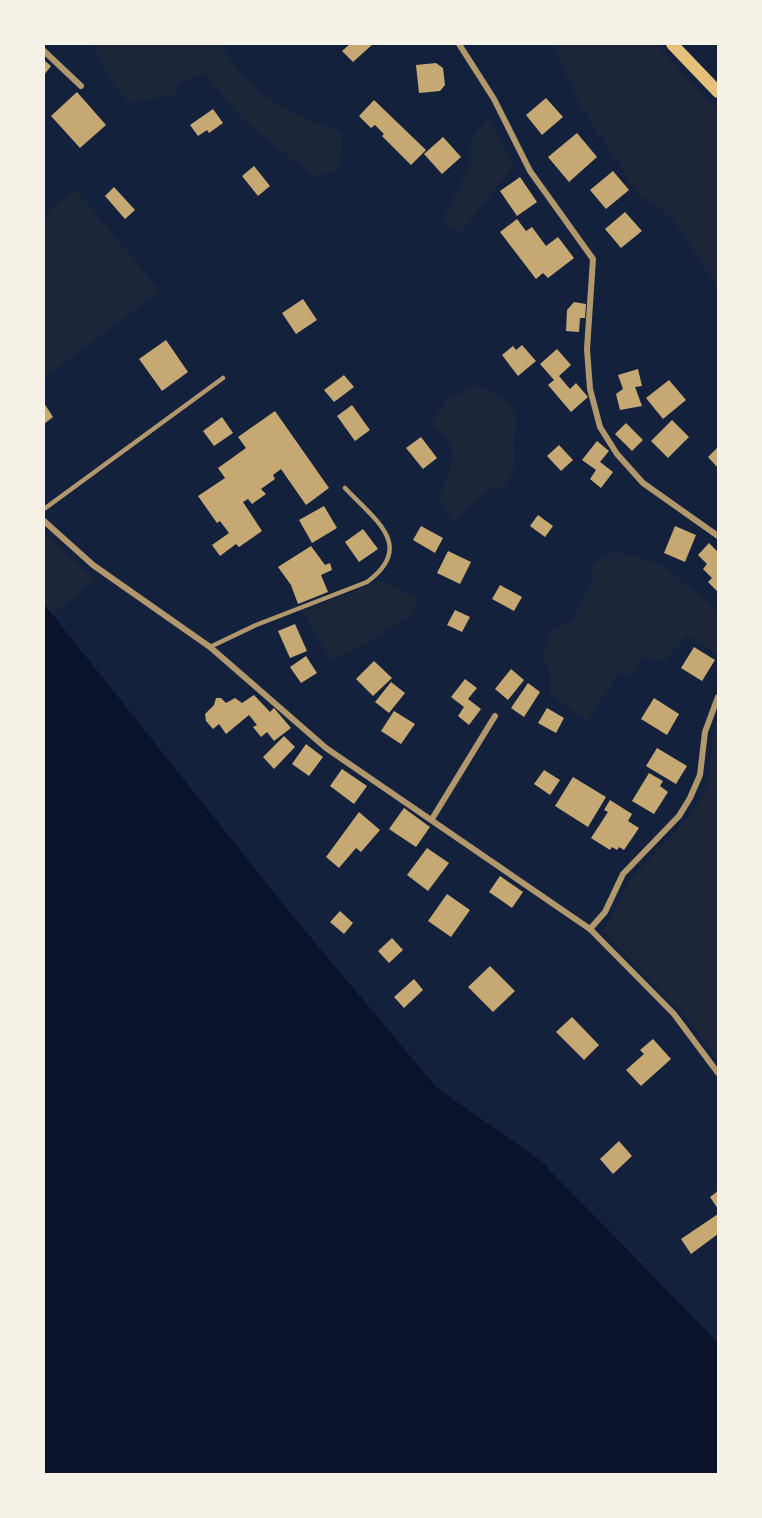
<svg xmlns="http://www.w3.org/2000/svg" width="762" height="1518" font-family="'Open Sans',sans-serif">
<style>
.green{fill:#1d2539}
.water{fill:#0b132b}
.building{fill:#c6a872}
.lines{fill:none;stroke-linecap:round;stroke-linejoin:round}
.service{stroke:#b1986c;stroke-width:4.5}
.minor{stroke:#b1986c;stroke-width:6}
.secondary{stroke:#e5c07b;stroke-width:12}
</style>
<rect width="100%" height="100%" fill="#14213d"/>
<g class="green">
<path d="M 93,44 L 221,44 C 245,90 292,118 342,132 L 341,169 L 316,177 C 270,144 237,119 205,73 L 180,83 L 173,96 L 128,103 L 108,77 Z"/>
<polygon points="555,44 656,44 718,111 718,288 671,217 639,195 580,106 553,45"/>
<polygon points="488,117 513,166 460,233 442,221 471,162 471,139"/>
<polygon points="75,189 160,291 44,378 44,222 51,209"/>
<polygon points="479,384 510,403 517,421 514,439 515,468 504,487 490,489 453,523 439,499 450,472 452,446 431,424 444,402"/>
<polygon points="44,532 94,579 53,615 44,604"/>
<polygon points="615,551 661,564 718,610 718,655 687,635 665,661 643,657 631,674 618,674 587,721 550,694 550,667 541,658 552,628 572,621 593,581 592,564"/>
<path d="M 383,580 L 417,600 L 408,619 C 381,632 358,649 331,661 L 302,612 Z"/>
<polygon points="718,713 718,1062 686,1017 602,930 612,918 626,884 691,815 703,795 709,780 713,736"/>
</g>
<polygon class="water" points="44,604 287,909 437,1088 540,1160 718,1343 718,1474 44,1474"/>
<g class="building">
<polygon points="350,44 373,44 353,62 342,51"/>
<polygon points="44,60 51,66 44,75"/>
<polygon points="436,63 443,68 445,85 440,91 419,93 416,65"/>
<polygon points="77,92 106,125 80,148 51,116"/>
<polygon points="546,98 563,117 542,135 526,115"/>
<polygon points="374,100 426,150 411,165 382,136 384,134 375,125 371,128 359,116"/>
<polygon points="213,109 223,123 209,133 207,130 198,136 190,125"/>
<polygon points="577,133 597,157 569,182 548,157"/>
<polygon points="443,137 461,157 442,174 424,154"/>
<polygon points="254,166 270,186 258,196 242,176"/>
<polygon points="613,171 629,190 606,209 590,190"/>
<polygon points="520,177 537,202 517,216 500,191"/>
<polygon points="114,187 135,210 125,219 105,196"/>
<polygon points="625,212 642,231 621,248 605,229"/>
<polygon points="517,219 526,231 532,227 546,246 558,237 574,258 548,278 543,273 536,279 500,232"/>
<polygon points="303,299 317,320 296,334 282,313"/>
<polygon points="574,302 586,304 585,318 580,318 579,332 566,331 567,310"/>
<polygon points="166,340 188,372 162,391 139,359"/>
<polygon points="522,345 536,361 518,376 502,355 513,346 516,350"/>
<polygon points="557,349 571,365 559,376 570,389 576,383 588,397 571,412 548,385 554,380 540,364"/>
<polygon points="638,369 642,386 635,387 642,406 620,410 616,394 623,389 618,375"/>
<polygon points="344,375 354,387 334,402 324,390"/>
<polygon points="669,380 686,400 663,419 646,398"/>
<polygon points="44,403 53,417 44,424"/>
<polygon points="352,405 370,430 355,441 337,416"/>
<polygon points="275,411 329,488 306,505 281,469 273,475 275,479 261,489 266,494 252,504 248,499 243,502 262,531 239,547 236,544 220,556 212,545 229,533 220,521 217,523 198,496 225,478 218,468 246,448 238,437"/>
<polygon points="222,417 233,433 214,446 203,431"/>
<polygon points="672,420 689,437 668,458 651,441"/>
<polygon points="626,423 643,440 632,451 615,434"/>
<polygon points="421,437 437,458 423,469 406,448"/>
<polygon points="597,441 609,451 600,462 613,472 601,488 590,479 596,470 582,460"/>
<polygon points="559,445 573,460 561,471 547,456"/>
<polygon points="718,447 718,468 708,457"/>
<polygon points="324,506 337,528 312,543 299,520"/>
<polygon points="538,515 553,526 545,537 530,526"/>
<polygon points="421,526 443,538 435,553 413,540"/>
<polygon points="675,526 696,535 685,562 664,553"/>
<polygon points="363,529 378,549 359,562 345,542"/>
<polygon points="709,543 718,552 718,592 708,582 712,578 703,569 707,564 698,555"/>
<polygon points="311,546 325,565 330,563 332,570 321,575 328,592 298,604 291,585 278,567"/>
<polygon points="448,551 471,562 460,584 437,573"/>
<polygon points="500,585 522,597 514,611 492,599"/>
<polygon points="455,610 470,617 462,632 447,625"/>
<polygon points="295,624 307,651 290,658 278,631"/>
<polygon points="694,647 715,660 702,681 681,668"/>
<polygon points="306,656 317,673 301,683 290,667"/>
<polygon points="374,661 392,678 373,696 356,679"/>
<polygon points="511,669 524,680 508,700 495,689"/>
<polygon points="465,679 477,688 468,699 481,709 469,725 458,716 464,707 451,697"/>
<polygon points="391,682 405,693 389,713 375,702"/>
<polygon points="528,683 540,692 524,717 511,708"/>
<polygon points="254,695 270,712 274,708 291,728 274,741 267,732 261,737 253,727 257,725 249,715 226,734 219,724 213,729 206,721 205,714 214,705 216,698 221,698 226,703 235,698 242,703"/>
<polygon points="654,698 679,714 667,735 641,719"/>
<polygon points="547,708 564,718 556,733 538,723"/>
<polygon points="394,711 415,724 401,744 381,731"/>
<polygon points="284,736 295,747 274,769 263,757"/>
<polygon points="306,744 323,757 309,776 292,764"/>
<polygon points="657,748 687,766 676,784 646,766"/>
<polygon points="342,769 367,786 354,804 330,786"/>
<polygon points="544,770 560,780 550,795 534,784"/>
<polygon points="649,773 663,781 660,786 668,792 654,814 632,801"/>
<polygon points="573,777 606,797 588,827 555,806"/>
<polygon points="610,800 632,814 628,821 639,828 624,850 619,847 617,850 612,847 610,850 591,838 608,812 604,810"/>
<polygon points="404,808 430,827 416,847 389,829"/>
<polygon points="359,812 380,830 361,852 356,848 339,868 326,857"/>
<polygon points="427,848 449,863 428,891 407,875"/>
<polygon points="500,876 523,892 512,908 489,892"/>
<polygon points="447,894 470,910 451,937 428,921"/>
<polygon points="340,911 353,923 344,934 330,922"/>
<polygon points="392,938 403,950 389,963 378,951"/>
<polygon points="490,966 515,991 493,1012 468,987"/>
<polygon points="414,979 423,990 404,1008 394,997"/>
<polygon points="572,1017 599,1045 584,1060 556,1032"/>
<polygon points="653,1039 671,1059 641,1086 626,1070 644,1054 640,1050"/>
<polygon points="619,1141 632,1156 613,1174 600,1159"/>
<polygon points="718,1191 718,1209 710,1197"/>
<polygon points="718,1214 718,1234 691,1254 681,1239"/>
</g>
<g class="lines">
<g class="service">
<polyline points="44,509 223,378"/>
<path d="M 210,647 L 256,625 L 367,582 C 416,546 375,520 345,488"/>
</g>
<g class="minor">
<polyline points="459,44 494,99 530,171 593,259 587,349 590,389 600,427 617,454 643,483 718,536"/>
<polyline points="44,51 81,86"/>
<polyline points="44,521 93,565 210,647 326,748 590,929 674,1014 718,1073"/>
<polyline points="432,819 495,716"/>
<polyline points="590,929 605,912 623,874 679,816 690,798 700,775 705,732 718,697"/>
</g>
<polyline class="secondary" points="672,44 718,92"/>
</g>
<rect width="762" height="1518" fill="none" stroke="#f6f1e7" stroke-width="90"/>
</svg>
